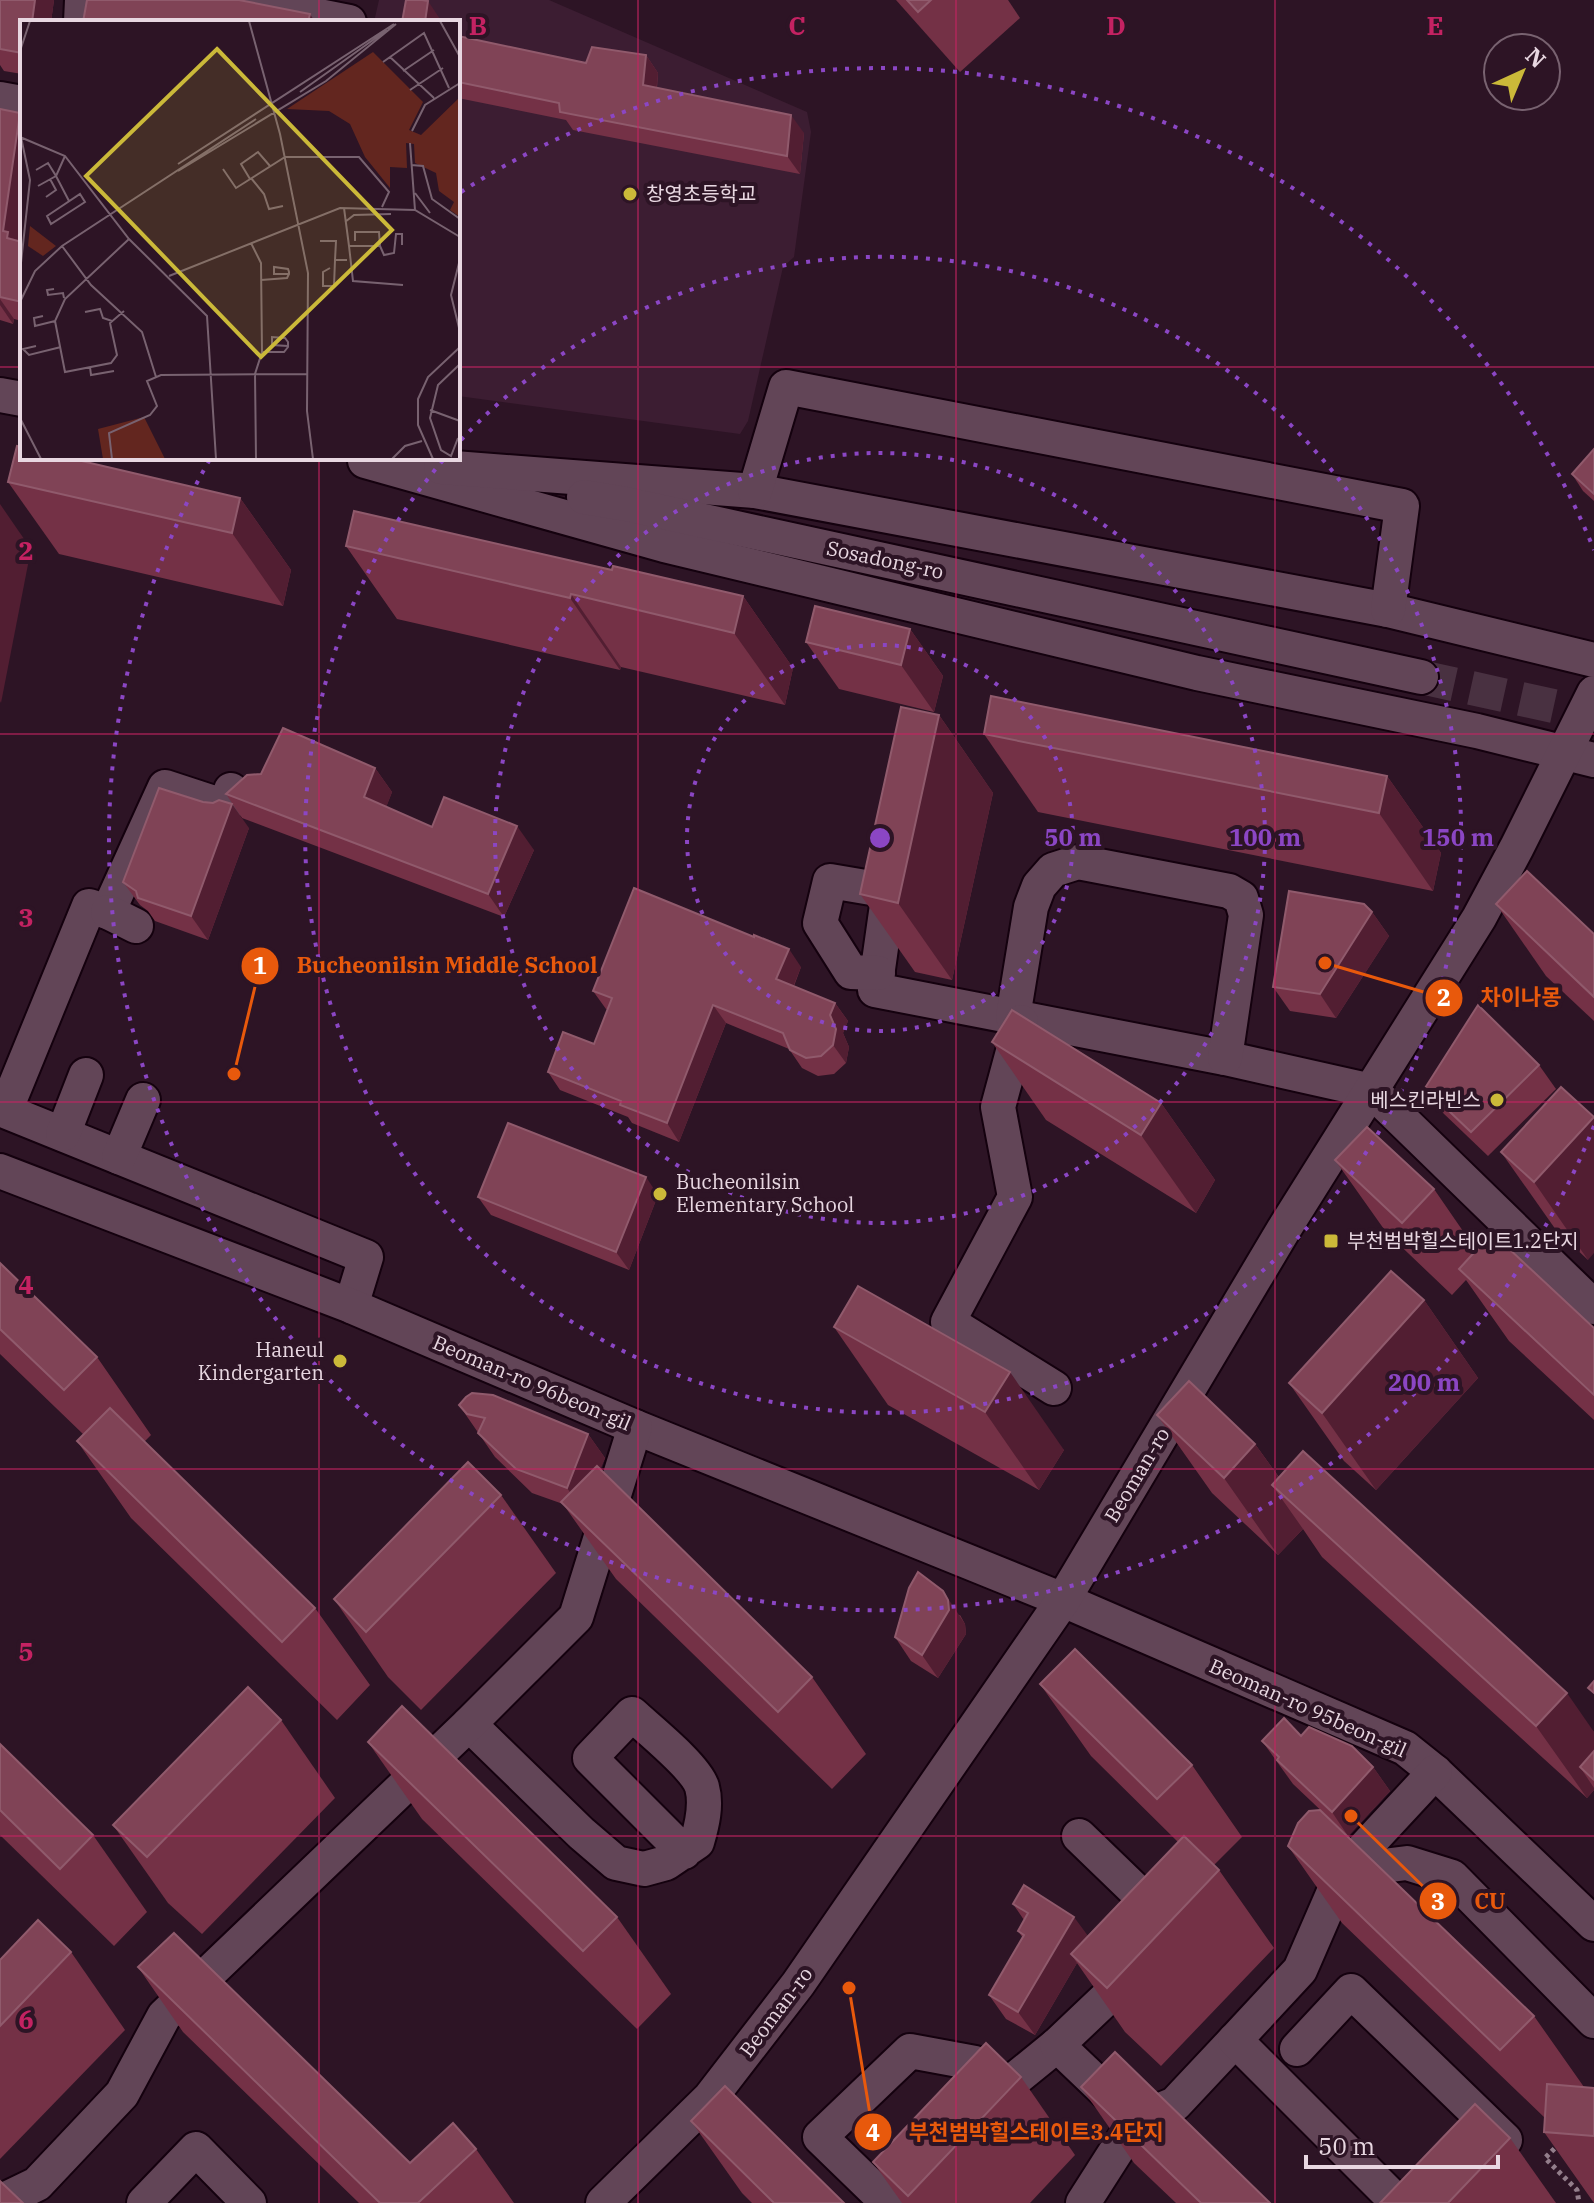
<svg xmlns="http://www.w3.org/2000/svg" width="1594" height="2203" font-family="'IBM Plex Serif','Noto Sans KR',serif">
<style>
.built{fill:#3c1d32}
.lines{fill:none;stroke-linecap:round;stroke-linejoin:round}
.minor-tunnel{stroke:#493141;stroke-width:34;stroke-dasharray:34 17;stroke-linecap:butt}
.minor-casing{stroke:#14010e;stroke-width:38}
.path{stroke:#937e8b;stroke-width:5;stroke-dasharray:4 4;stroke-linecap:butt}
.minor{stroke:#624557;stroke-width:34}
.wall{fill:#743146}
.shaded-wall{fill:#521e32}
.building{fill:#804356;stroke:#905a6c;stroke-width:2}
.grid{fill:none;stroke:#c42262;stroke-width:2;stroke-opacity:0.55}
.ring{fill:none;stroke:#8b46c4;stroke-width:4;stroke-dasharray:4 8}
.poi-dot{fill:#cbb939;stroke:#2d1425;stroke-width:3}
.labels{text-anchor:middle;stroke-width:8;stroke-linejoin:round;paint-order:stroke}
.poi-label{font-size:20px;fill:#e8d7e1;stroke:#2d1425;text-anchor:start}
.street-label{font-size:20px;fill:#e8d7e1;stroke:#2d1425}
.inset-road{fill:none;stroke:#786270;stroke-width:2}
.view{fill:#cbb939;fill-opacity:0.15;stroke:#cbb939;stroke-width:4}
.inset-edge{fill:none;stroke:#e8d7e1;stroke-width:4}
.grid-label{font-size:26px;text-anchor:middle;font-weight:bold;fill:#c42262;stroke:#2d1425;stroke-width:8;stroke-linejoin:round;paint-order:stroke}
.centre{fill:#8b46c4;stroke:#2d1425;stroke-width:4}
.ring-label{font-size:24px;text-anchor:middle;font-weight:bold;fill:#8b46c4;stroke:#2d1425;stroke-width:8;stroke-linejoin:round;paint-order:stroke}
.leader{fill:none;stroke:#e8590c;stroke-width:3}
.callout-dot{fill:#e8590c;stroke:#2d1425;stroke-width:3}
.mark-label{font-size:24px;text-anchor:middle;font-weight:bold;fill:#fff}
.callout-label{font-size:22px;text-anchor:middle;font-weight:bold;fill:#e8590c;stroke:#2d1425;stroke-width:8;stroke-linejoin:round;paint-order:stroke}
</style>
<rect width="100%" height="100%" fill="#2d1425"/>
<polygon class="built" points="379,0 549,0 807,112 811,132 794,257 783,267 748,421 740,434 458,396 458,22 374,22"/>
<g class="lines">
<polyline class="minor-tunnel" points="1421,677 1594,715"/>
<defs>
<g id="minor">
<polyline points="239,0 349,22"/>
<polyline points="81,22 82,0"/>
<polyline points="0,99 22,103"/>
<polyline points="0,395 22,399"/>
<polyline points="365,461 664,545 1197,673 1477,731 1594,760"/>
<polyline points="441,467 755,491 1388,610 1594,660"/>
<polyline points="755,491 786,387 1402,506 1388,610"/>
<polyline points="584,497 626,504 1421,677"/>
<polyline points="231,790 226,807 165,787 108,912 89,906 5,1111 366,1257 351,1306"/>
<polyline points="890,884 875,990 1225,1058 1372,1091 1594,1307"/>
<polyline points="108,912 136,926"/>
<polyline points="878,973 851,972 820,923 830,881 889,891"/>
<polyline points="1013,1017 1031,907 1039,886 1053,870 1078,862 1229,891 1241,898 1246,915 1225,1058"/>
<polyline points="1021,1022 998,1107 1015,1197 948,1322 1054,1388"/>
<polyline points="63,1134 86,1075"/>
<polyline points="119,1157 143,1100"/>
<polyline points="0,1171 351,1306 635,1427 1063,1600 1405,1748 1435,1772 1594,1924"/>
<path d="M 469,1724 L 581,1833 L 616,1863 L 644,1869 L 666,1863 L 697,1842 C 702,1825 707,1805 702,1787 C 696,1767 648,1729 632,1714 L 590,1758 L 684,1852"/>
<polyline points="1079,1836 1165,1919"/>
<polyline points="1343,1871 1407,1863 1452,1877 1594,2021"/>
<polyline points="1297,2049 1351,1991 1505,2140 1447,2203"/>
<polyline points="984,2107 993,2097 1057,2045"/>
<polyline points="1124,2109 1057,2045 1137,1969"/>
<polyline points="0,2202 37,2184 122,2094 164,2016 469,1724 576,1617 635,1427"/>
<polyline points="144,2203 196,2149 249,2203"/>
<polyline points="603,2203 710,2098 798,1984 1063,1600 1284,1229 1479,918 1517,847 1594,693"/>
<polyline points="888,2203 820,2137 910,2051 975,2063"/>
<polyline points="1083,2203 1136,2120 1175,2104 1235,2040"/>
<polyline points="1398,2203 1235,2040 1300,1970 1343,1871 1435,1772"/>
</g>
</defs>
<use href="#minor" class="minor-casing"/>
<polyline class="path" points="1560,2143 1545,2158 1577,2190 1579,2203"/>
<use href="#minor" class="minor"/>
</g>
<g class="wall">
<polygon points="0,0 54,0 51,22 22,22 22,74 4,71 0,65"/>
<polygon points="896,0 1008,0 1020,18 960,72"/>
<polygon points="458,36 586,63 646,55 658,73 657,88 804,133 800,174 573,130 566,120 458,98"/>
<polygon points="0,109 20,241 22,242 22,321 14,319 13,324 0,320"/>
<polygon points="1594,449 1594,501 1583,491 1572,474"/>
<polygon points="8,482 240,498 291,570 283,606 59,554"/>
<polygon points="346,546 612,570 743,596 793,668 785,705 621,667 620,670 397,619"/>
<polygon points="910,629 943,676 934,712 839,689 806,642"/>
<polygon points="939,715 993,793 952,980 915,972 860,894"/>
<polygon points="984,734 1387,776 1441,853 1433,891 1038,812"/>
<polygon points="375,768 392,792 386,807 432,827 534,850 504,917 242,818 226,794"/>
<polygon points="249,828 208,940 155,921 148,911 140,905 123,882"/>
<polygon points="1496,904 1594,934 1594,1021 1546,976"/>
<polygon points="1372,912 1389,936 1336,1018 1290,1011 1273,987"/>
<polygon points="801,967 794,986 835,1003 848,1021 843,1033 849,1047 846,1063 834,1074 818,1076 802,1068 789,1049 726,1023 679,1142 632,1123 628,1117 560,1090 548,1072 594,1044 608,1010 606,1009 593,991"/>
<polygon points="992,1042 1161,1103 1215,1180 1196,1213 1046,1120"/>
<polygon points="1539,1065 1556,1089 1488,1156 1442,1112 1425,1088"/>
<polygon points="1561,1087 1588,1260 1556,1230 1501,1152"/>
<polygon points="1335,1160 1434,1189 1476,1250 1594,1328 1594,1420 1509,1341 1466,1280 1452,1295 1386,1232"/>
<polygon points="658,1195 629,1270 491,1215 478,1197"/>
<polygon points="0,1263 97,1357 151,1435 144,1442 315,1608 370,1685 337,1720 131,1518 77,1441 83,1434 0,1354"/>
<polygon points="1424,1300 1478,1378 1376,1490 1344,1461 1289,1383"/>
<polygon points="834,1327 1064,1450 1039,1490 888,1405"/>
<polygon points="459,1405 588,1434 605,1458 600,1469 812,1677 866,1754 832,1789 616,1579 563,1504 532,1493 495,1457"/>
<polygon points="1157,1415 1255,1444 1279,1477 1594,1732 1594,1790 1587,1798 1322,1557 1303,1529 1278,1555 1212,1493"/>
<polygon points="501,1495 556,1573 421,1710 388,1677 334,1599"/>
<polygon points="960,1615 965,1624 966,1634 938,1678 911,1661 895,1637"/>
<polygon points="1040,1684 1192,1765 1242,1837 1214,1865 1219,1870 1274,1948 1161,2066 1125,2032 1077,1963 1035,2035 1006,2019 989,1995 1023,1938 1018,1931 1024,1920 1013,1904 1088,1936 1178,1842 1091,1756"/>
<polygon points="281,1720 335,1798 202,1934 168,1903 113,1825"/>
<polygon points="1301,1736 1373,1767 1390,1791 1348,1836 1293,1784 1262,1741"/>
<polygon points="368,1742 617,1917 671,1994 637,2029 422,1819"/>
<polygon points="0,1744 93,1835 147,1912 114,1946 0,1835"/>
<polygon points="1288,1846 1534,2016 1584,2087 1594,2088 1594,2203 1544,2132 1545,2118 1342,1923"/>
<polygon points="71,1952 125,2030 0,2159 0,1960"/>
<polygon points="138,1967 410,2163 476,2149 514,2203 359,2203 183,2032"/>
<polygon points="1021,2077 1075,2155 1030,2203 902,2203 873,2162"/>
<polygon points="1081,2087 1270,2203 1176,2203 1134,2163"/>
<polygon points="691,2121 844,2203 752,2203 742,2193"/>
<polygon points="1510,2138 1556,2203 1380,2203"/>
</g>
<g class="shaded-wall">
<polygon points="35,0 54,0 51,22 32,22"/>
<polygon points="428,1 440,19 440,22 425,22"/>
<polygon points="310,14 315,22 308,22"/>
<polygon points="646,55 658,73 655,103 643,85"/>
<polygon points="20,113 22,115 22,229 19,248 22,259 3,231"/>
<polygon points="791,115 804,133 800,174 787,156"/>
<polygon points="0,299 14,319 13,324 0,305"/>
<polygon points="240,498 291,570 283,606 232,533"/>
<polygon points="0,504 31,549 1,703 0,701"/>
<polygon points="571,594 621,667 620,670 570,598"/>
<polygon points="743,596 793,668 785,705 734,633"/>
<polygon points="910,629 943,676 934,712 901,665"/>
<polygon points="939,715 993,793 952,980 898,903"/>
<polygon points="375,768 392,792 381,821 364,797"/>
<polygon points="1387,776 1441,853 1433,891 1379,813"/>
<polygon points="232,804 249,828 208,940 191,916"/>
<polygon points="517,826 534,850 504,917 488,894"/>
<polygon points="1372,912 1389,936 1336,1018 1320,994"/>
<polygon points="789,949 801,967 789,997 776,979"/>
<polygon points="835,1003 848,1021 843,1033 849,1047 846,1063 833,1045 830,1015"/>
<polygon points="713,1005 726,1023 679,1142 667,1123"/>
<polygon points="1161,1103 1215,1180 1196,1213 1141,1135"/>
<polygon points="1594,1117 1594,1253 1588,1260 1534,1182"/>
<polygon points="646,1177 658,1195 629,1270 616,1252"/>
<polygon points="1424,1300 1478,1378 1376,1490 1322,1413"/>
<polygon points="1010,1372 1064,1450 1039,1490 985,1412"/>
<polygon points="588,1434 605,1458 584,1512 567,1488"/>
<polygon points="1255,1444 1307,1517 1272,1485 1303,1529 1278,1555 1224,1478"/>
<polygon points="943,1591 965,1624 966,1634 938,1678 922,1655"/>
<polygon points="1567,1693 1594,1732 1594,1780 1580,1767 1594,1788 1594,1790 1587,1798 1536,1726"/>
<polygon points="1373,1767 1390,1791 1348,1836 1332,1812"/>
<polygon points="1074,1917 1091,1940 1071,1954 1077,1963 1035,2035 1018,2012"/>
</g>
<g class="building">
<polygon points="0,0 35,0 32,22 22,22 22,53 0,49"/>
<polygon points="87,0 239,0 310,14 308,22 83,22"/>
<polygon points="406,0 422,0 428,1 425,22 402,22"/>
<polygon points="907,0 931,0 918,12"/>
<polygon points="458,36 586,63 592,47 646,55 643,85 791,115 787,156 560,112 559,103 458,82"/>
<polygon points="0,109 20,113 3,231 8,232 7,238 22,242 22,302 0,297"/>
<polygon points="17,446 22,447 22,458 69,458 240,498 232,533 8,482"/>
<polygon points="1594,449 1594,494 1572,474"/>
<polygon points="354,511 612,570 613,566 743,596 734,633 571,594 570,598 346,546"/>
<polygon points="815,606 910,629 901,665 806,642"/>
<polygon points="991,696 1387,776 1379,813 984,734"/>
<polygon points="901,707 939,715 898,903 860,894"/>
<polygon points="283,728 375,768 364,797 432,827 444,797 517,826 488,894 226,794 247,775 261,774"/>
<polygon points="159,788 203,802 213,803 219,800 232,804 191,916 138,898 136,891 123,882"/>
<polygon points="1527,871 1594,934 1594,997 1496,904"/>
<polygon points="634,888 754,937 754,935 789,949 776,979 835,1003 830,1015 836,1029 833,1045 821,1056 806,1058 790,1050 783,1033 713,1005 667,1123 620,1105 621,1101 548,1072 563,1032 594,1044 612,998 593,991"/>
<polygon points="1289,891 1364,904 1372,912 1320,994 1273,987"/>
<polygon points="1478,1005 1539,1065 1471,1132 1425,1088"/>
<polygon points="1012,1010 1161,1103 1141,1135 992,1042"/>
<polygon points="1561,1087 1594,1117 1534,1182 1501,1152"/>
<polygon points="508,1123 646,1177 616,1252 478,1197"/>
<polygon points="1367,1127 1434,1189 1402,1223 1335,1160"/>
<polygon points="1492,1233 1594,1328 1594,1395 1459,1269"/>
<polygon points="0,1263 97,1357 64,1390 0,1329"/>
<polygon points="1391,1271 1424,1300 1322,1413 1289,1383"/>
<polygon points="858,1286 1010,1372 985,1412 834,1327"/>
<polygon points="1189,1381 1255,1444 1224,1478 1157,1415"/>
<polygon points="472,1393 493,1395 588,1434 567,1488 516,1469 478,1433 485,1418 467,1414 459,1405 466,1397"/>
<polygon points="110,1408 315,1608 282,1642 77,1441"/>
<polygon points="1303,1451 1567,1693 1536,1726 1272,1485"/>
<polygon points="468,1462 501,1495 366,1632 334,1599"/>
<polygon points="597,1466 812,1677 778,1712 561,1502"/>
<polygon points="918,1572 943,1591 948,1600 949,1610 922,1655 895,1637 909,1588"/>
<polygon points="1075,1649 1192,1765 1157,1799 1040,1684"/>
<polygon points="1594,1681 1594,1693 1588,1688"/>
<polygon points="248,1687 281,1720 147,1857 113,1825"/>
<polygon points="402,1706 617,1917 583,1951 368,1742"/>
<polygon points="1284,1718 1301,1736 1309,1727 1352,1746 1373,1767 1332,1812 1277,1760 1279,1757 1262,1741"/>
<polygon points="0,1744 93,1835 60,1869 0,1810"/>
<polygon points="1594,1751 1594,1780 1580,1767"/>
<polygon points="1320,1810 1534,2016 1500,2050 1288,1846 1298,1823 1309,1811"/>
<polygon points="1184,1836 1219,1870 1107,1988 1071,1954"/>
<polygon points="1024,1885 1074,1917 1018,2012 989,1995 1024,1935 1018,1931 1028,1913 1013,1904"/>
<polygon points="38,1920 71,1952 0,2026 0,1960"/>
<polygon points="174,1933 410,2163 453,2123 476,2149 418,2203 380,2203 138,1967"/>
<polygon points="986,2043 1021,2077 908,2196 873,2162"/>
<polygon points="1115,2052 1270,2203 1201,2203 1081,2087"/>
<polygon points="1547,2084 1594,2088 1594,2136 1544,2132"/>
<polygon points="725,2086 844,2203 774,2203 691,2121"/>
<polygon points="1475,2104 1510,2138 1448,2203 1380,2203"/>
<polygon points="0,2181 23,2203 0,2203"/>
</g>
<path class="grid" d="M 319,0 L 319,22M 638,0 L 638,2203M 956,0 L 956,2203M 1275,0 L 1275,2203M 0,367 L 22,367M 458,367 L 1594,367M 319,458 L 319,2203M 0,734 L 1594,734M 0,1102 L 1594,1102M 0,1469 L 1594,1469M 0,1836 L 1594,1836"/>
<g class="ring">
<circle cx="880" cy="838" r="193"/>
<circle cx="880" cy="838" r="385"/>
<path d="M461 440A578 578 0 1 1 444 459"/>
<path d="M1594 1126A770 770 0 1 1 210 459M461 192A770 770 0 0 1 1594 550"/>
</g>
<g class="poi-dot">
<circle cx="630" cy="194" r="8"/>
<circle cx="1497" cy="1100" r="8"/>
<circle cx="660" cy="1194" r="8"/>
<rect x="1323" y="1233" width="16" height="16" rx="4"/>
<circle cx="340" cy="1361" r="8"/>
</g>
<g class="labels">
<g class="poi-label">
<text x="646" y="201">창영초등학교</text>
<text x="1481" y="1107" text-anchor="end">베스킨라빈스</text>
<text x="676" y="1189">Bucheonilsin<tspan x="676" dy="23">Elementary School</tspan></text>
<text x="1347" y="1248">부천범박힐스테이트1.2단지</text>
<text x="324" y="1357" text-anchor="end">Haneul<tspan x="324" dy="23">Kindergarten</tspan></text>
</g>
<g class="street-label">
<text transform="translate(885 560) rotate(12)" y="7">Sosadong-ro</text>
<text transform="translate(532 1383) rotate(23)" y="7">Beoman-ro 96beon-gil</text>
<text transform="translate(1137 1475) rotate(-59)" y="7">Beoman-ro</text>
<text transform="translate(1308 1708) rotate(24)" y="7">Beoman-ro 95beon-gil</text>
<text transform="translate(776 2012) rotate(-53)" y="7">Beoman-ro</text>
</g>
</g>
<g transform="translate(20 20)">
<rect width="440" height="440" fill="#2d1425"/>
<path d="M 353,32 L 403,82 L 389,110 L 401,115 L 440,77 L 440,197 L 430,190 L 434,182 L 419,171 L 416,153 L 395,143 L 394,124 L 386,123 L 387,148 L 370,147 L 370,168 L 345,137 L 330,104 L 309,91 L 267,89 ZM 10,206 L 36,226 L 23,236 L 8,226 ZM 124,397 L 145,439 L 83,439 L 78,409 Z" fill="#63261f"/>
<path class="inset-road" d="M 229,1 L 260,114 L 288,253 L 287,391 L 293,439M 420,1 L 440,37M 0,31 L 10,1M 370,37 L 414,78M 363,42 L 404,13 L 429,68M 383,51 L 414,30M 390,70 L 423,48M 280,72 L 367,10M 392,111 L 405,85 L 440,63M 0,117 L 45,136 L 109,219 L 187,296 L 196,439M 390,123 L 395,190M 45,136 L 36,156 L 49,181M 158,144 L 374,4M 391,145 L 403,146 L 412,179 L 440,199M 203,149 L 216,168 L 265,137 L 339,137 L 369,172 L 362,187M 16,150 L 28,143 L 36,156 L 18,166M 158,151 L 306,61 L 376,4M 231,158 L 244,174 L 249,189 L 263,186M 230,159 L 221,144 L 238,132 L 250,146M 395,173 L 410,193M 60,174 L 65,182 L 31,204 L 27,196 ZM 26,177 L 36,170 L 30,159M 324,188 L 329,226 L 360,226 L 359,212 L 335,212 L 335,221M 325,202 L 334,195 L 371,194M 300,221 L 316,221 L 315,240 L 327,240M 231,223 L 241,243 L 242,332 L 235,354 L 236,439M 42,226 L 71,265 L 122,312 L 136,357M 329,226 L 333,261 L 383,265M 360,226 L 364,235 L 374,233 L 376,214 L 382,214 L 382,225M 440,239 L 431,275 L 440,312M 310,248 L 303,252 L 303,266 L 314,266 L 315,240M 0,252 L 10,160 L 1,117M 149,256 L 320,188 L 395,190 L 440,217M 241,260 L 267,258 L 269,254 L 269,252 L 268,249 L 254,247 L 254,254 L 269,254M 34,269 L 27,270 L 28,275 L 43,273 L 44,278M 0,282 L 15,251 L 42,226 L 236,99M 104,291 L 90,303 L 97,335 L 91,343 L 45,352 L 35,301 L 45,279 L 109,219M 65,292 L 80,289 L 83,298 L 92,301M 23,296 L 14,298 L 15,306 L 35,301M 16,326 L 3,329 L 9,335 L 41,327M 242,332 L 264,332 L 268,327 L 268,322 L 265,318 L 252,317 L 252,325 L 268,326M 70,347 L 71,355 L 94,351M 410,390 L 440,401M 0,398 L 21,439M 438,418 L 431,436 L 421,430 L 410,398 L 418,365 L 440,344M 92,439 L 89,413 L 130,395 L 137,386 L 127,361 L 141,355 L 288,354M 372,439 L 385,426 L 402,421M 413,439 L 398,405 L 398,379 L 408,357 L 440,327"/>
<path class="view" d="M 197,29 L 372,210 L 241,337 L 66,156 Z"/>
<rect width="440" height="440" class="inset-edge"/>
</g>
<g class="grid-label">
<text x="478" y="35">B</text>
<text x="797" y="35">C</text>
<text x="1116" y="35">D</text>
<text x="1435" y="35">E</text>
<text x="26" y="560">2</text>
<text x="26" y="927">3</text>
<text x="26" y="1294">4</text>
<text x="26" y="1661">5</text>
<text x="26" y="2029">6</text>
</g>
<circle cx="880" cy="838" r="12" class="centre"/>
<g class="ring-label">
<text x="1073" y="846">50 m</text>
<text x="1265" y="846">100 m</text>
<text x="1458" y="846">150 m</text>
<text x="1424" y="1391">200 m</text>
</g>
<path class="leader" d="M234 1074L260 966M1325 963L1444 998M1351 1816L1438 1901M849 1988L873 2132"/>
<g class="callout-dot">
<circle cx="234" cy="1074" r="8"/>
<circle cx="1325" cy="963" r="8"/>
<circle cx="1351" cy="1816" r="8"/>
<circle cx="849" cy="1988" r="8"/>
<circle cx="260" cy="966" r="20"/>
<circle cx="1444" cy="998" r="20"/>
<circle cx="1438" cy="1901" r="20"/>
<circle cx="873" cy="2132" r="20"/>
</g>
<g class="mark-label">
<text x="260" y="974">1</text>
<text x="1444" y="1006">2</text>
<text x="1438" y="1910">3</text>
<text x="873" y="2141">4</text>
</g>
<g class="callout-label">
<text x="447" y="973">Bucheonilsin Middle School</text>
<text x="1521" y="1005">차이나몽</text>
<text x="1490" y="1909">CU</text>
<text x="1036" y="2140">부천범박힐스테이트3.4단지</text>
</g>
<g transform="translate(1522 72) rotate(44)"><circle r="38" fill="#2d1425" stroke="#786270" stroke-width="2"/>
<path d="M0-6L14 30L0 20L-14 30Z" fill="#cbb939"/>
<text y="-12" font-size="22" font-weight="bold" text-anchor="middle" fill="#e8d7e1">N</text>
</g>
<path d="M1306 2155v12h192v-12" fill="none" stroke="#e8d7e1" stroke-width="4"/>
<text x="1318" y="2155" font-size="24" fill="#e8d7e1" stroke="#2d1425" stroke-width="6" paint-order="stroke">50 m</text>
</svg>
